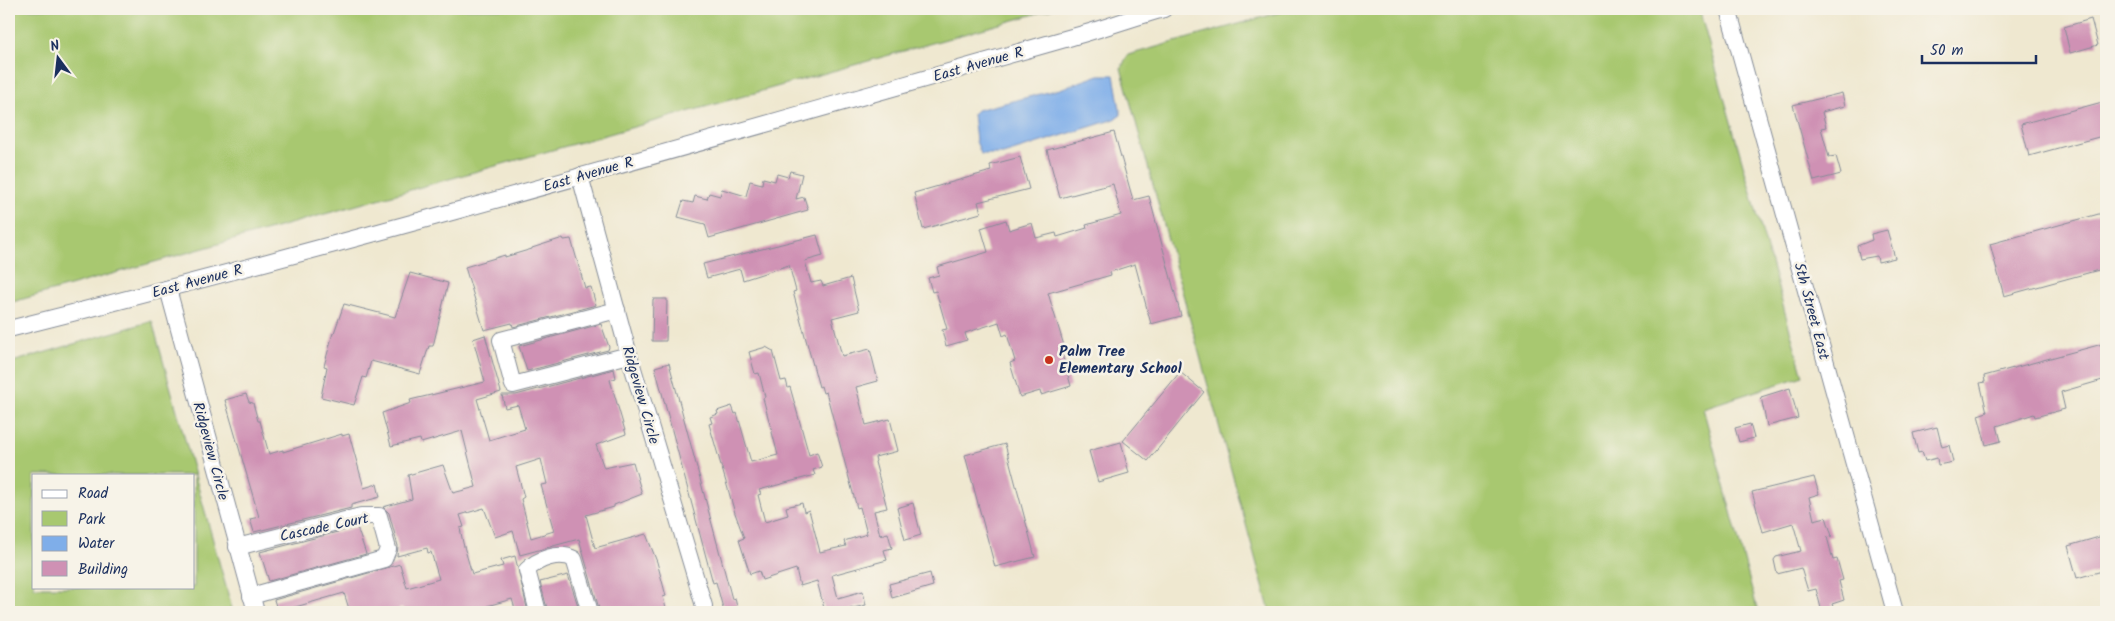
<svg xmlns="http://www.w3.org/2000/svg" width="2115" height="621" font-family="Kalam,sans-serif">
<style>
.green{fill:#a8c870;stroke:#627c67;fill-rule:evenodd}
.water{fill:#7faee9;stroke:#4d6ea4}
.building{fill:#cf91b4;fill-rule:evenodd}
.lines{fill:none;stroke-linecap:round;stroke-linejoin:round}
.minor-casing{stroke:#858c97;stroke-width:18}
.minor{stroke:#fff;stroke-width:16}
.poi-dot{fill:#c8321e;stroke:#f7f3e8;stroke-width:2}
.labels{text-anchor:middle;stroke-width:5;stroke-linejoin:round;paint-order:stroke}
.street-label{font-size:15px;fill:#1b2f5e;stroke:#f7f3e8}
.poi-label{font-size:15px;font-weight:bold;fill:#1b2f5e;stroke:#f7f3e8;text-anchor:start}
</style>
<rect width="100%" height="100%" fill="#f7f3e8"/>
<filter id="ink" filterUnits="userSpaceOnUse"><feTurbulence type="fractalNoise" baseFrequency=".02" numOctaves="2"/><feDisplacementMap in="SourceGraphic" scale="10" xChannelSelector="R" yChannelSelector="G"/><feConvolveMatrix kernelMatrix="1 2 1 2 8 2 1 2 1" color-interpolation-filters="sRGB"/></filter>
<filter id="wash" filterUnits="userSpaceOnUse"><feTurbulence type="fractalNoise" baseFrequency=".0096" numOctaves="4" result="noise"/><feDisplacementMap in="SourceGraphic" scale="20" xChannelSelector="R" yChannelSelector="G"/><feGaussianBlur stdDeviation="1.12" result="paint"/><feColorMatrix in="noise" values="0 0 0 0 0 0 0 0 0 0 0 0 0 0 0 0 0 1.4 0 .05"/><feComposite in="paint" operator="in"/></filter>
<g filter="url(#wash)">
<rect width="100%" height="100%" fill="#efe8d0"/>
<g class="green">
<polygon points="9,9 1053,9 9,303"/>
<polygon points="1292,9 1699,9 1803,376 1703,408 1758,612 1270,612 1121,68 1128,55"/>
<path d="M 152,321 L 233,612 L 15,612 L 9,590 L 9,363 ZM 34,475 L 194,475 L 194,587 L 34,587 Z"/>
</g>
<polygon class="water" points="1099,75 1114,75 1121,115 1115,119 1003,154 981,154 976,141 973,114 977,110 1060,89"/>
<g id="blocks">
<g class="building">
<polygon points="2091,19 2098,45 2070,53 2064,27"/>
<polygon points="1842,93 1845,106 1822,112 1826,127 1821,128 1829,157 1836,156 1841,174 1814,181 1793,105"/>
<polygon points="2106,101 2106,135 2029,156 2021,124"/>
<polygon points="1114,132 1133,200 1149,196 1181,316 1151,324 1135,264 1110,272 1111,275 1048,293 1065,349 1061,350 1071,386 1041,395 1040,391 1020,397 1010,363 1015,361 1007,334 1003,336 999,322 965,333 967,340 946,346 942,330 947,329 936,291 932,292 928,278 939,275 937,267 988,252 981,228 1006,220 1009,230 1032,223 1036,238 1056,233 1057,237 1087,228 1086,225 1121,215 1113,184 1060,198 1047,150"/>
<polygon points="1020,157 1029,189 978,202 981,213 923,229 914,193 991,171 990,165"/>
<polygon points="790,171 802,174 796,199 804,197 808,210 709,238 705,224 678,217 683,201 693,203 695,196 707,199 709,193 720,196 722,189 746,196 750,181 762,184 763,178 775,181 777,174 788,177"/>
<polygon points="2106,212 2106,268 2004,296 1990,244"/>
<polygon points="1887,230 1895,258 1878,262 1877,256 1860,259 1857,246 1872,240 1871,234"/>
<polygon points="817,235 823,256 805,261 811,283 821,281 823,286 851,278 859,311 832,318 842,356 870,349 878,381 856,387 866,425 890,419 898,451 875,457 876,461 875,462 887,508 874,511 880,535 888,533 892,548 884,550 887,560 832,575 838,598 863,591 866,605 837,612 825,612 817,581 800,586 796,569 762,580 759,571 750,574 739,540 744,538 735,513 709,424 712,423 710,417 718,414 717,411 732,406 735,414 737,413 751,462 778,455 763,398 765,397 759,373 755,374 749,352 766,347 773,351 781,381 786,380 788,388 790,387 809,455 817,452 822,467 813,470 815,475 759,490 761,494 758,495 765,522 788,515 786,507 802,503 804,512 809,510 820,552 846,546 844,541 867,534 860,507 857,508 826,392 823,393 821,386 819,387 793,292 796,291 789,265 743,280 740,269 707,278 703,264"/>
<polygon points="563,238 564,240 571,239 585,288 591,287 596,305 513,327 512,323 484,330 465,267 505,255 505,257 532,249 532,248"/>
<polygon points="410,273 448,283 433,346 429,346 420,374 371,361 366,378 363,377 354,405 321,397 327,367 324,366 333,333 334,333 344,304 395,317"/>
<polygon points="653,299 667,299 666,341 652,341"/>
<polygon points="601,324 609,347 608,350 527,371 519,346"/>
<path d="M 485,335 L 501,392 L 477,399 L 489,440 L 525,429 L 518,405 L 505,408 L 502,395 L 516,395 L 614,369 L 616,378 L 610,380 L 626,434 L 596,445 L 604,468 L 633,462 L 642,494 L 614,505 L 614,507 L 586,515 L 595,548 L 646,534 L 657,562 L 666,596 L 663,597 L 667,612 L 600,612 L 579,539 L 520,555 L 513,531 L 495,537 L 484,508 L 460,515 L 464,527 L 460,528 L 463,543 L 472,574 L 503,566 L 501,560 L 515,556 L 528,612 L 516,612 L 512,599 L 487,606 L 487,609 L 474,612 L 404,612 L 403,608 L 389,612 L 350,612 L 344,593 L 278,612 L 274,600 L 400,564 L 407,588 L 439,579 L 431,552 L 428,553 L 427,548 L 397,556 L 398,546 L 389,513 L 383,507 L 412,499 L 408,475 L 443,465 L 453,493 L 476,487 L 462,431 L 421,443 L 420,439 L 391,446 L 382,413 L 411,403 L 410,400 L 485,382 L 473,339 ZM 541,459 L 547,484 L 541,485 L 554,531 L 531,538 L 521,499 L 524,497 L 516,467 Z"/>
<polygon points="2106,343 2106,379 2061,392 2065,409 2035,417 2034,414 1997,426 2001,441 1986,445 1978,415 1987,412 1980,383 1985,382 1984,376"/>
<polygon points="669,363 732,599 735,598 738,612 724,612 716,582 713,583 655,367"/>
<polygon points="1180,372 1204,392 1148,461 1123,441"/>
<polygon points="1790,388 1798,418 1767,426 1761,397"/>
<polygon points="246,394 249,402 253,403 258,421 260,421 269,454 283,450 283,452 342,434 342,436 349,434 364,488 377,484 380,497 351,505 351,508 254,532 250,519 259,517 225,400"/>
<polygon points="1750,424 1754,438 1739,442 1735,428"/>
<polygon points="1937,427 1942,447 1949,445 1953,462 1938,465 1937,458 1925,461 1922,452 1918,453 1913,433"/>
<polygon points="1121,442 1129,473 1098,482 1089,451"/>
<polygon points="1005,444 1035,557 995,567 965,455"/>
<polygon points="1814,477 1819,494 1809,497 1814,520 1826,517 1832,536 1827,537 1833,560 1837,559 1843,580 1839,581 1844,600 1832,604 1835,612 1822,612 1816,589 1808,591 1801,568 1777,574 1774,560 1776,557 1801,551 1793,523 1763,532 1752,492"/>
<polygon points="913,503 921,535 905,540 897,508"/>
<polygon points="357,527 366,554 269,581 260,552"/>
<polygon points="2106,535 2106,570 2077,578 2068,546"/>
<polygon points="930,573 933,586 892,598 889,584"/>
<polygon points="568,575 580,612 548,612 540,582"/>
</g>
</g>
</g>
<g filter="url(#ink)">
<use href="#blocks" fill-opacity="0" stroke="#858c97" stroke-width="1"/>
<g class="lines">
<defs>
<g id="minor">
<polyline points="1728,9 1895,612"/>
<polyline points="580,176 629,355 704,606 703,612"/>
<polyline points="168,289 256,612"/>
<polyline points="617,310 501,340 513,385 629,355"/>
<path d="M 9,329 C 365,240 719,137 1072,37 C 1103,29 1133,17 1164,9"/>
<polyline points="237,547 361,516 379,516 388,549 384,559 251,596"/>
<path d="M 538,612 L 527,570 C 538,559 559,551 574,559 L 590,612"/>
</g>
</defs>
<use href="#minor" class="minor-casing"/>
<use href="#minor" class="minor"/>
</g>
</g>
<circle class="poi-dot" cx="1049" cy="360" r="5"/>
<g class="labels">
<g class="street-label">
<text transform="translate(978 64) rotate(-16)" y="5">East Avenue R</text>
<text transform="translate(588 174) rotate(-16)" y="5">East Avenue R</text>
<text transform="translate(197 281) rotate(-15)" y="5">East Avenue R</text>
<text transform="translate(1812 311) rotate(75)" y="5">5th Street East</text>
<text transform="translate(641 395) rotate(74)" y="5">Ridgeview Circle</text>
<text transform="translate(211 451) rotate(75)" y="5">Ridgeview Circle</text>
<text transform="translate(324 527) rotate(-12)" y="5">Cascade Court</text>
</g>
<g class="poi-label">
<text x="1059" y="356">Palm Tree<tspan x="1059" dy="17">Elementary School</tspan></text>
</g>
</g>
<rect width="2115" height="621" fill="none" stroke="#f7f3e8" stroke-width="30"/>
<rect x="32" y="474" width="162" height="115" fill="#f7f3e8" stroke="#9fa5b1"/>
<rect x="42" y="490" width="25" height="8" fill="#ffffff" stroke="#9fa5b1"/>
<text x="78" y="498" font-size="15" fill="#1b2f5e">Road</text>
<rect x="42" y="511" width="25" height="15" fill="#a8c870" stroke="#9fa5b1"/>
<text x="78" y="524" font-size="15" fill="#1b2f5e">Park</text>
<rect x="42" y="536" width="25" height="15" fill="#7faee9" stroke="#9fa5b1"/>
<text x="78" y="548" font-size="15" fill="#1b2f5e">Water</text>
<rect x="42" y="561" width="25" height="15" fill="#cf91b4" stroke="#9fa5b1"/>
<text x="78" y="574" font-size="15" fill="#1b2f5e">Building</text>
<g transform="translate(58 58) rotate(345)" stroke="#f7f3e8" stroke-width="4" paint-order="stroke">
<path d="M0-4L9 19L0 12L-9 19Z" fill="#1b2f5e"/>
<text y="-8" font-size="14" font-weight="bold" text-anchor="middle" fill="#1b2f5e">N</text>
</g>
<path d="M1922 55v8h114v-8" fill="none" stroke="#1b2f5e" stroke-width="2.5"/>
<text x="1930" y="55" font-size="15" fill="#1b2f5e" stroke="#f7f3e8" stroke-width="4" paint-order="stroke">50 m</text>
</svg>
